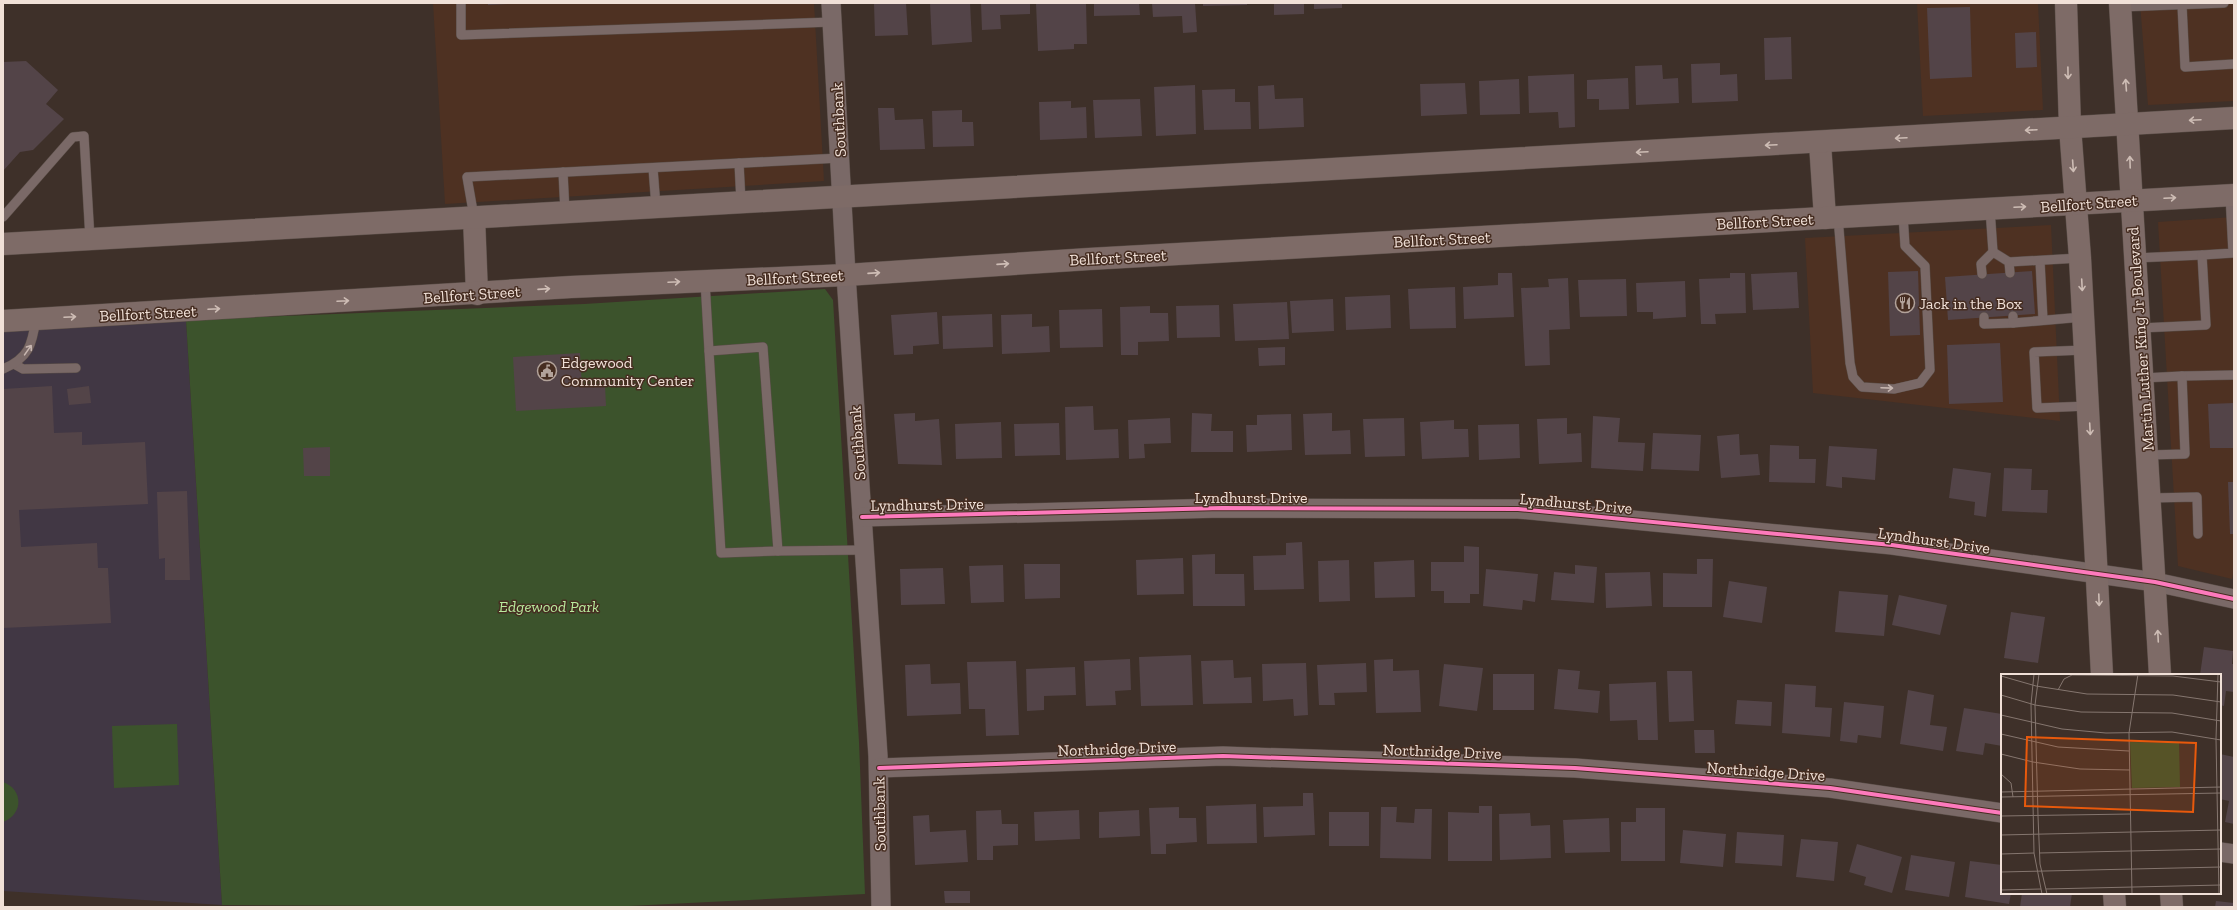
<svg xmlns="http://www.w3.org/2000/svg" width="2237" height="910" font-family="'Zilla Slab',serif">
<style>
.built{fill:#4e3122}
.education{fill:#413744}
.green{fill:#3c532c}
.building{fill:#534448}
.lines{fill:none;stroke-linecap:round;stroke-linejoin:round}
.lane-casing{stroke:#594d47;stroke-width:10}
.street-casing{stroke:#594d47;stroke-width:20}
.secondary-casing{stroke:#594d47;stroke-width:23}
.lane{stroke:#7a6967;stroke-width:9}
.street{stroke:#7a6967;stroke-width:19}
.secondary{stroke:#7e6b67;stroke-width:22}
.cycleway-casing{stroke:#462d21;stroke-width:6}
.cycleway{stroke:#fd7abc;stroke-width:4}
.oneway{stroke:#cebdb5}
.oneway2{stroke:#c7b6b0}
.labels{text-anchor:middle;stroke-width:3;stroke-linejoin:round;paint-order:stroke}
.street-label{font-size:16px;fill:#f0e0d7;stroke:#462d21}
.poi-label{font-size:16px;fill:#f0e0d7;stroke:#462d21;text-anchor:start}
.park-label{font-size:16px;font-style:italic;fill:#b8eb9d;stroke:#462d21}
.inset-road{fill:none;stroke:#85766f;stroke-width:1}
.view{fill:#e8590c;fill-opacity:0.15;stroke:#e8590c;stroke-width:2}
.inset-edge{fill:none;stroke:#f0e0d7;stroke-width:2}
</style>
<rect width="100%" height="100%" fill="#3e3029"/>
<g class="built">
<polygon points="433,3 814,3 824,181 445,204"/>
<polygon points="1917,3 2038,3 2043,110 1923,116"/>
<polygon points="2140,3 2234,3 2234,101 2148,105"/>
<polygon points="2234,217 2234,569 2232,579 2178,566 2158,222"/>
<polygon points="2051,225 2060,421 1813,393 1805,238"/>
</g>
<polygon class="education" points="186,320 222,905 3,891 3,331"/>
<g class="green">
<polygon points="825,289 833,300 859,742 865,894 609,907 222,905 186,320 584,304"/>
<polygon points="177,724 179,785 114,788 112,726"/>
<path d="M 3,782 C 23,789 24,814 3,822 Z"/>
</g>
<g class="building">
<polygon points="488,3 508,3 508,4 488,5"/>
<polygon points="874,3 906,3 908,35 875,36"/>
<polygon points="930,3 970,3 972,42 932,45"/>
<polygon points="981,3 1030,3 1030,14 1000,15 1001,29 982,30"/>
<polygon points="1036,3 1086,3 1087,44 1074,44 1074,49 1038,51"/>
<polygon points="1094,3 1139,3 1140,15 1094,16"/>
<polygon points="1152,3 1195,3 1197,32 1183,33 1182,16 1153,17"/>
<polygon points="1203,3 1247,3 1247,5 1203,6"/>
<polygon points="1274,3 1304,3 1304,14 1274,15"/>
<polygon points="1314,3 1342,3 1342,8 1314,9"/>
<polygon points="1970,7 1972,77 1930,79 1927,8"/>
<polygon points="2036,32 2037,67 2016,68 2015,33"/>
<polygon points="1791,37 1792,79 1765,80 1764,38"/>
<polygon points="26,61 58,90 46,104 64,119 33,150 20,152 3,171 3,62"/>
<polygon points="1720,63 1720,75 1737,74 1738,101 1692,103 1691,64"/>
<polygon points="1662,65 1663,79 1678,78 1679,103 1636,105 1635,66"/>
<polygon points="1574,74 1575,127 1559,128 1558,112 1529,113 1528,76"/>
<polygon points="1628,78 1629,109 1599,110 1599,99 1587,99 1587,80"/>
<polygon points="1519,79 1520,114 1480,115 1479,81"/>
<polygon points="1465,83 1467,114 1421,116 1420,84"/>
<polygon points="1195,85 1196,134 1156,136 1154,87"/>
<polygon points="1274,85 1275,99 1303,98 1304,127 1259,129 1258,86"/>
<polygon points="1235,89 1235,102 1250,102 1251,129 1204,130 1202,90"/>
<polygon points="1140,99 1142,136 1095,138 1093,100"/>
<polygon points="1071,101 1071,108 1086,107 1087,138 1040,140 1039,102"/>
<polygon points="878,108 894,108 895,120 923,119 925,149 880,150"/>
<polygon points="962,110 962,122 973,122 974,146 933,147 932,111"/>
<polygon points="1918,271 1920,335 1890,336 1888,272"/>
<polygon points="2032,271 2035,314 1948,320 1945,277"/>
<polygon points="1797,272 1799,308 1753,310 1751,274"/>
<polygon points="1498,273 1512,273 1514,317 1464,319 1463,287 1498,285"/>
<polygon points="1730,273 1745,273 1746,313 1715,314 1716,324 1701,324 1699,279 1730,278"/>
<polygon points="1568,278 1570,329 1549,330 1550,365 1525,366 1521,288 1549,287 1548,279"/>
<polygon points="1626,279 1627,316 1580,317 1578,280"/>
<polygon points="1685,281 1686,317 1653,319 1653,312 1637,312 1636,283"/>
<polygon points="1455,287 1456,328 1410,329 1408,289"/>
<polygon points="1390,295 1391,328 1346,330 1345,297"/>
<polygon points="1333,299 1334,331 1292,333 1290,301"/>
<polygon points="1287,302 1289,339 1235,341 1233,304"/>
<polygon points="1219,305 1220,337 1177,338 1176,306"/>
<polygon points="1150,306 1150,313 1168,313 1169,341 1138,342 1138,355 1121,355 1120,307"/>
<polygon points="1102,309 1103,347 1060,348 1059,310"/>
<polygon points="937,312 939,344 913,346 913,354 894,355 891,315"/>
<polygon points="992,314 993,347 943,349 942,316"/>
<polygon points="1032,314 1032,327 1049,326 1050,352 1002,354 1001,315"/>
<polygon points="2000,343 2003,402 1949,404 1947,345"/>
<polygon points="1285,347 1285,365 1259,366 1258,348"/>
<polygon points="580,353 582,386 605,385 606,406 516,411 513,357"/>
<polygon points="52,386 54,433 82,432 82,445 145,442 148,504 19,510 21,547 97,543 98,568 108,568 111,623 3,628 3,389"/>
<polygon points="89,386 91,403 69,405 67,389"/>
<polygon points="2234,403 2234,448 2210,448 2208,404"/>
<polygon points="1093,406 1094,430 1118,429 1119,458 1066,460 1065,407"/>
<polygon points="915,413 915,421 939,419 942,465 898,464 894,414"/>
<polygon points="1192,413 1212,414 1211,431 1233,431 1233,452 1191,452"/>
<polygon points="1332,413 1332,431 1350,430 1351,454 1305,455 1303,414"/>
<polygon points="1291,414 1292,450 1247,452 1246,425 1257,425 1257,415"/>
<polygon points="1593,416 1620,418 1618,442 1645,443 1643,471 1591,468"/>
<polygon points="1170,418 1171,443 1144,444 1145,458 1129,459 1128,420"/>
<polygon points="1404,418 1405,456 1365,457 1363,419"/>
<polygon points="1567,418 1567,434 1581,433 1582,462 1539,464 1537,419"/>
<polygon points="1454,420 1454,429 1468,429 1469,457 1422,459 1420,422"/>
<polygon points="1001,422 1002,458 956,459 955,424"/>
<polygon points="1059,423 1060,455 1015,456 1014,424"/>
<polygon points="1519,424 1520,458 1479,460 1478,425"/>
<polygon points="1653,433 1701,435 1699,471 1651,469"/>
<polygon points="1739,434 1740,455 1758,454 1760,475 1721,478 1717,436"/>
<polygon points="1770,445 1799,446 1799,459 1816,459 1815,483 1769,482"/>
<polygon points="1829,446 1877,449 1875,480 1842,477 1842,488 1826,486"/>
<polygon points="330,447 330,476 304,476 303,448"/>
<polygon points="1953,468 1991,473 1986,517 1974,515 1975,502 1949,498"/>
<polygon points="2004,468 2032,469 2031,490 2048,490 2047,513 2002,511"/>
<polygon points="2228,482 2234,482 2234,534 2230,534"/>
<polygon points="187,491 190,580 165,580 165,558 159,559 157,492"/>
<polygon points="1302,542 1304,589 1254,590 1253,556 1286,555 1286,543"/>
<polygon points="1464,546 1479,547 1479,594 1470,594 1470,603 1444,603 1444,591 1431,591 1431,562 1464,562"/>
<polygon points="1215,554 1215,574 1244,574 1245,606 1193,606 1192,555"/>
<polygon points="1183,558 1184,594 1137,595 1136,560"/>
<polygon points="1697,559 1713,559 1712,607 1663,607 1663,573 1697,574"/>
<polygon points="1349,560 1350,601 1319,602 1318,561"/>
<polygon points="1414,560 1415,597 1375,598 1374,562"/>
<polygon points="1024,564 1060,564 1060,598 1025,599"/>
<polygon points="1003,565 1004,602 971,603 969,566"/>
<polygon points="1575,565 1597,567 1594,603 1551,600 1554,572 1575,574"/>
<polygon points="943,568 945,604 901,605 900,569"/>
<polygon points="1486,569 1538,574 1535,602 1523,600 1522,610 1483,606"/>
<polygon points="1650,572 1652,606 1606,608 1605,573"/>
<polygon points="1729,581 1767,587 1762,623 1723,617"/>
<polygon points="1839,591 1888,595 1884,636 1835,632"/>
<polygon points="1899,595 1947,605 1940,635 1892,625"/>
<polygon points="2011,612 2045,617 2038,663 2004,658"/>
<polygon points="2204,647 2233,651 2232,664 2234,664 2234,692 2226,691 2224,706 2220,705 2220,675 2200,675"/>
<polygon points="1191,655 1193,705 1141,706 1139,657"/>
<polygon points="1130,659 1131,690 1115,691 1116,705 1086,706 1084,661"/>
<polygon points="1393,659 1393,671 1419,670 1421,712 1376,713 1374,660"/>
<polygon points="1233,660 1234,678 1251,677 1252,703 1203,704 1201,661"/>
<polygon points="1016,661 1019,735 986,736 985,709 969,709 967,662"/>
<polygon points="1306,663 1308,715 1294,716 1293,699 1263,701 1262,664"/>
<polygon points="1366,663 1367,692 1334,693 1335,705 1319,705 1317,665"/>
<polygon points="930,664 931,684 960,683 961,714 907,716 905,665"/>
<polygon points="1444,664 1483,668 1477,711 1439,706"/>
<polygon points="1075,667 1076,695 1044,696 1044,710 1027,711 1026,669"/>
<polygon points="1558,669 1580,671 1578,689 1600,691 1598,713 1554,709"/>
<polygon points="1667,671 1692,671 1694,721 1669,722"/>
<rect x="1493" y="674" width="41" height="36"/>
<polygon points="1656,682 1658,740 1638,740 1637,720 1610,721 1609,684"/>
<polygon points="1785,684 1816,686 1815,707 1832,708 1830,737 1782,733"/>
<polygon points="1908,690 1934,695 1930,725 1947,727 1943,751 1900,744"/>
<polygon points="1737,700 1772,702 1771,726 1735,724"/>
<polygon points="1844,702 1884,706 1881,738 1858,735 1857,743 1840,741"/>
<polygon points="1964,708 2002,714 2002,746 1985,743 1983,755 1956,751"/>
<polygon points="1694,730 1714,730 1715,753 1695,753"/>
<polygon points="2220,754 2234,757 2234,824 2225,822 2229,801 2220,799"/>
<polygon points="1303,793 1313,793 1315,835 1264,837 1263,807 1303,806"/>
<polygon points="1256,804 1257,843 1207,844 1206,806"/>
<polygon points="1479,806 1492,806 1492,861 1448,861 1448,812 1479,813"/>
<polygon points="1179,807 1179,818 1196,818 1197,842 1166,844 1166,854 1151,854 1149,808"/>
<polygon points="1381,807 1397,807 1396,822 1414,823 1415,809 1432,809 1431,859 1380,858"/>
<polygon points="1636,808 1665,808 1665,861 1621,861 1621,822 1636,822"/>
<polygon points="1001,810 1002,824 1018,824 1018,845 993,846 993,860 977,860 976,811"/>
<polygon points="1079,810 1080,839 1035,841 1034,812"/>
<polygon points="1139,810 1140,836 1099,838 1099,812"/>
<rect x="1329" y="812" width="40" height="34"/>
<polygon points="1530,813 1531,826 1550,825 1551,858 1500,860 1499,814"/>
<polygon points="929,815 930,832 966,830 968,862 915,865 913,816"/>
<polygon points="1609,818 1610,852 1565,853 1563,820"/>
<polygon points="1683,830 1726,834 1723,867 1680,863"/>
<polygon points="1737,832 1784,835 1782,866 1735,863"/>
<polygon points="1801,839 1838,842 1834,881 1796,877"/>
<polygon points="1857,844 1902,857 1892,893 1864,885 1866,877 1849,872"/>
<polygon points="1911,855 1955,862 1949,897 1905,890"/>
<polygon points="1970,861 2002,865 2002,893 2011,893 2009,904 1965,897"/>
<polygon points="944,891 970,891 970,903 945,903"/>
<polygon points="2022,893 2072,893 2070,907 2020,907"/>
<polygon points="2216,901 2234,903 2234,907 2215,907"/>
</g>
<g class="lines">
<defs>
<g id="lane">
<polyline points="461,3 461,35 832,22"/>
<polyline points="2182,5 2185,67 2234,64"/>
<polyline points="2121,7 2224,3"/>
<polyline points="739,163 741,202"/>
<polyline points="653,168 656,207"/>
<polyline points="563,172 565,212"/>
<polyline points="3,217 73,137 84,136 90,239"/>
<polyline points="474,217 467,177 840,158"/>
<polyline points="1838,217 1850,363 1853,377 1862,387 1894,389 1920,383 1930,370 1925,266 1905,246 1903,214"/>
<polyline points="1993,252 2009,262 2010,273"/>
<polyline points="2135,258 2202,255"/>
<polyline points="2040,261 2043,320"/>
<polyline points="2009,262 2080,258"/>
<polyline points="1982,274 1981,264 1993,252 1990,209"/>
<polyline points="705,281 709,351"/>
<polyline points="1984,317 1984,324 2013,323 2013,316"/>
<polyline points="2013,323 2083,317"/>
<polyline points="2140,328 2206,325 2202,255 2233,253 2230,195"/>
<polygon points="763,347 778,551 721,553 709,351"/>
<polyline points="2085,350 2034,352 2037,408 2089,406"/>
<polyline points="14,364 23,369 76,368"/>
<path d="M 3,369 C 29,358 32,345 36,319"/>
<polyline points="2182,376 2234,375"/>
<polyline points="2143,378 2182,376 2185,454 2148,455"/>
<polyline points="2150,498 2197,497 2198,534"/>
<polyline points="778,551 865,550"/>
</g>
<g id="street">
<polyline points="831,3 846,275 878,756 881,907"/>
<polyline points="862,517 1222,508 1518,509 1892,545 2155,582 2234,599"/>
<polyline points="879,768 1223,756 1575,768 1830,788 2002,813"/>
<polyline points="2220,852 2234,854"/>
</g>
<g id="secondary">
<polyline points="2066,3 2070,127 2080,258 2102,675"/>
<polyline points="2120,3 2160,675"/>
<polyline points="1820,143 1825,218"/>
<polyline points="474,217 477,294"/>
<polyline points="3,244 2234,118"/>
<polyline points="3,321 571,287 846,275 1089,259 2234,195"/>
<polyline points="2114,893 2115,907"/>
<polyline points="2171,893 2172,907"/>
</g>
</defs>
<use href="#lane" class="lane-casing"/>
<use href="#street" class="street-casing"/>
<use href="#secondary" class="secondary-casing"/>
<use href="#lane" class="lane"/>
<use href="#street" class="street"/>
<use href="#secondary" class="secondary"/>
<defs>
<g id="cycleway">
<polyline points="862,517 1222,508 1518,509 1892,545 2155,582 2234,599"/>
<polyline points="879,768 1223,756 1575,768 1830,788 2002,813"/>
</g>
</defs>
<use href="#cycleway" class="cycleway-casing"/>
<use href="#cycleway" class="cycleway"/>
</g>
<defs><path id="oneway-shaft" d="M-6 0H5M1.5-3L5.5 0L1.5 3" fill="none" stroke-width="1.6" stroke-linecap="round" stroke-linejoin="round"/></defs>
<g class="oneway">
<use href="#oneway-shaft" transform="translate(2068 73) rotate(89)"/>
<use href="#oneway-shaft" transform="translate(2126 85) rotate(-94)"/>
<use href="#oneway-shaft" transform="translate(2195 120) rotate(177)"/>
<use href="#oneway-shaft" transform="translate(2031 130) rotate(177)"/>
<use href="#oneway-shaft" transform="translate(1901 138) rotate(177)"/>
<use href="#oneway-shaft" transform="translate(1771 145) rotate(177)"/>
<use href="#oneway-shaft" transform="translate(1642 152) rotate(177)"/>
<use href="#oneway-shaft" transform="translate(2130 162) rotate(-92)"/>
<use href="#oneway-shaft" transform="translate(2073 166) rotate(86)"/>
<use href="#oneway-shaft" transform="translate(2170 198) rotate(-3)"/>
<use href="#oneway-shaft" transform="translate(2020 207) rotate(-3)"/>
<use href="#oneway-shaft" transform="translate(1003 264) rotate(-4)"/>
<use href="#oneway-shaft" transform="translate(874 273) rotate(-4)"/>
<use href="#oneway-shaft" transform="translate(674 282) rotate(-3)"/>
<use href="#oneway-shaft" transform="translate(2082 285) rotate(87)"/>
<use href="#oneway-shaft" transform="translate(544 289) rotate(-4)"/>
<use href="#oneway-shaft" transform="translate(343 301) rotate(-3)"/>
<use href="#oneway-shaft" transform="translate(214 309) rotate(-3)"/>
<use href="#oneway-shaft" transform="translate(70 317) rotate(-3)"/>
<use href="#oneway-shaft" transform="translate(2090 429) rotate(87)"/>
<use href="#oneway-shaft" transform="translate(2099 600) rotate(88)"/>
<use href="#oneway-shaft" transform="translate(2158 636) rotate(-93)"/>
</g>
<g class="oneway2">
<use href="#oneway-shaft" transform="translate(28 350) rotate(-55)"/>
<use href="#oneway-shaft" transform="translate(1887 388) rotate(2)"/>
</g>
<defs>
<symbol id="restaurant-ring" viewBox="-11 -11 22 22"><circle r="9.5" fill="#462d21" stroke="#b2a29a" stroke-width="1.5"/><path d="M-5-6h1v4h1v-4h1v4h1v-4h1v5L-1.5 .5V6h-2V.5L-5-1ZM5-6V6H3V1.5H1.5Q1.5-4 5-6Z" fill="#b2a29a"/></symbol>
<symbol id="civic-ring" viewBox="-11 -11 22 22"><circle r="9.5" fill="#462d21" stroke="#b2a29a" stroke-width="1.5"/><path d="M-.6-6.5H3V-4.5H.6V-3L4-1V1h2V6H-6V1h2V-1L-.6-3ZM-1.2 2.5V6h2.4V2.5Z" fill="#b2a29a"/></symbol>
</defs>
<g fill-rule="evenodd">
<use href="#restaurant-ring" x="1894" y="292" width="22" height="22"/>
<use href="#civic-ring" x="536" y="360" width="22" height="22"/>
</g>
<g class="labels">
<g class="street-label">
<text transform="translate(838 120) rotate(-93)" y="6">Southbank</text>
<text transform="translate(2089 203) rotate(-4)" y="6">Bellfort Street</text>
<text transform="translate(1765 221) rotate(-3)" y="6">Bellfort Street</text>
<text transform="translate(1442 239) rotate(-3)" y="6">Bellfort Street</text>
<text transform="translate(1118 257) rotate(-3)" y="6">Bellfort Street</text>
<text transform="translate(795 277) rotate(-3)" y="6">Bellfort Street</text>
<text transform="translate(472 294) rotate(-4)" y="6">Bellfort Street</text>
<text transform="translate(148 313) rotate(-3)" y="6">Bellfort Street</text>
<text transform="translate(2140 339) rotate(-94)" y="6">Martin Luther King Jr Boulevard</text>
<text transform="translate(857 443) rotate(-94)" y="6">Southbank</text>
<text x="1251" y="503">Lyndhurst Drive</text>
<text transform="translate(1576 503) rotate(5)" y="6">Lyndhurst Drive</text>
<text transform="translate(927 504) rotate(-1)" y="6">Lyndhurst Drive</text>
<text transform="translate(1934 540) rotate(8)" y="6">Lyndhurst Drive</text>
<text transform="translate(1117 748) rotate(-2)" y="6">Northridge Drive</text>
<text transform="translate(1442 751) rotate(2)" y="6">Northridge Drive</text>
<text transform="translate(1766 771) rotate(4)" y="6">Northridge Drive</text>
<text transform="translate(879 814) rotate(-91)" y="6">Southbank</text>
</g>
<g class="poi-label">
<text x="1919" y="309">Jack in the Box</text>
<text x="561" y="368">Edgewood<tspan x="561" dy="18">Community Center</tspan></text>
</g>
<g class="park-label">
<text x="549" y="612">Edgewood Park</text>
</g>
</g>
<g transform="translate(2001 674)">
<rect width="220" height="220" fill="#3e3029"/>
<path d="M 129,68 L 178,69 L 179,113 L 131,114 Z" fill="#3c532c"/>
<path class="inset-road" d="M 33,0 L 30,30 L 33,179 L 41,220M 38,0 L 34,31 L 37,142 L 39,190 L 46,220M 217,0 L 215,65 L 218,220M 0,2 L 35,12 L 86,20 L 172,21 L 220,28M 57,16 L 63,5 L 71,1 L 172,2 L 220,8M 0,21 L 34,31 L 80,38 L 171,39 L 220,47M 0,41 L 61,55 L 105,59 L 171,58 L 220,66M 0,60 L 57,73 L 128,77M 0,80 L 32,88 L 79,95 L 129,96M 0,100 L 10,109 L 12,123M 0,118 L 220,113M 0,123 L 220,119M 0,142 L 130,140M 0,161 L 220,156M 38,179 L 220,175M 0,180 L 33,179M 0,198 L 220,193M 45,215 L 220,211M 0,216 L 40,215M 131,220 L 128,59 L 137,0"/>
<path class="view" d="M 26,63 L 195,69 L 192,138 L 24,132 Z"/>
<rect width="220" height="220" class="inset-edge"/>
</g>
<rect width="2237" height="910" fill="none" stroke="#f0e0d7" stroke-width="8"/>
</svg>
